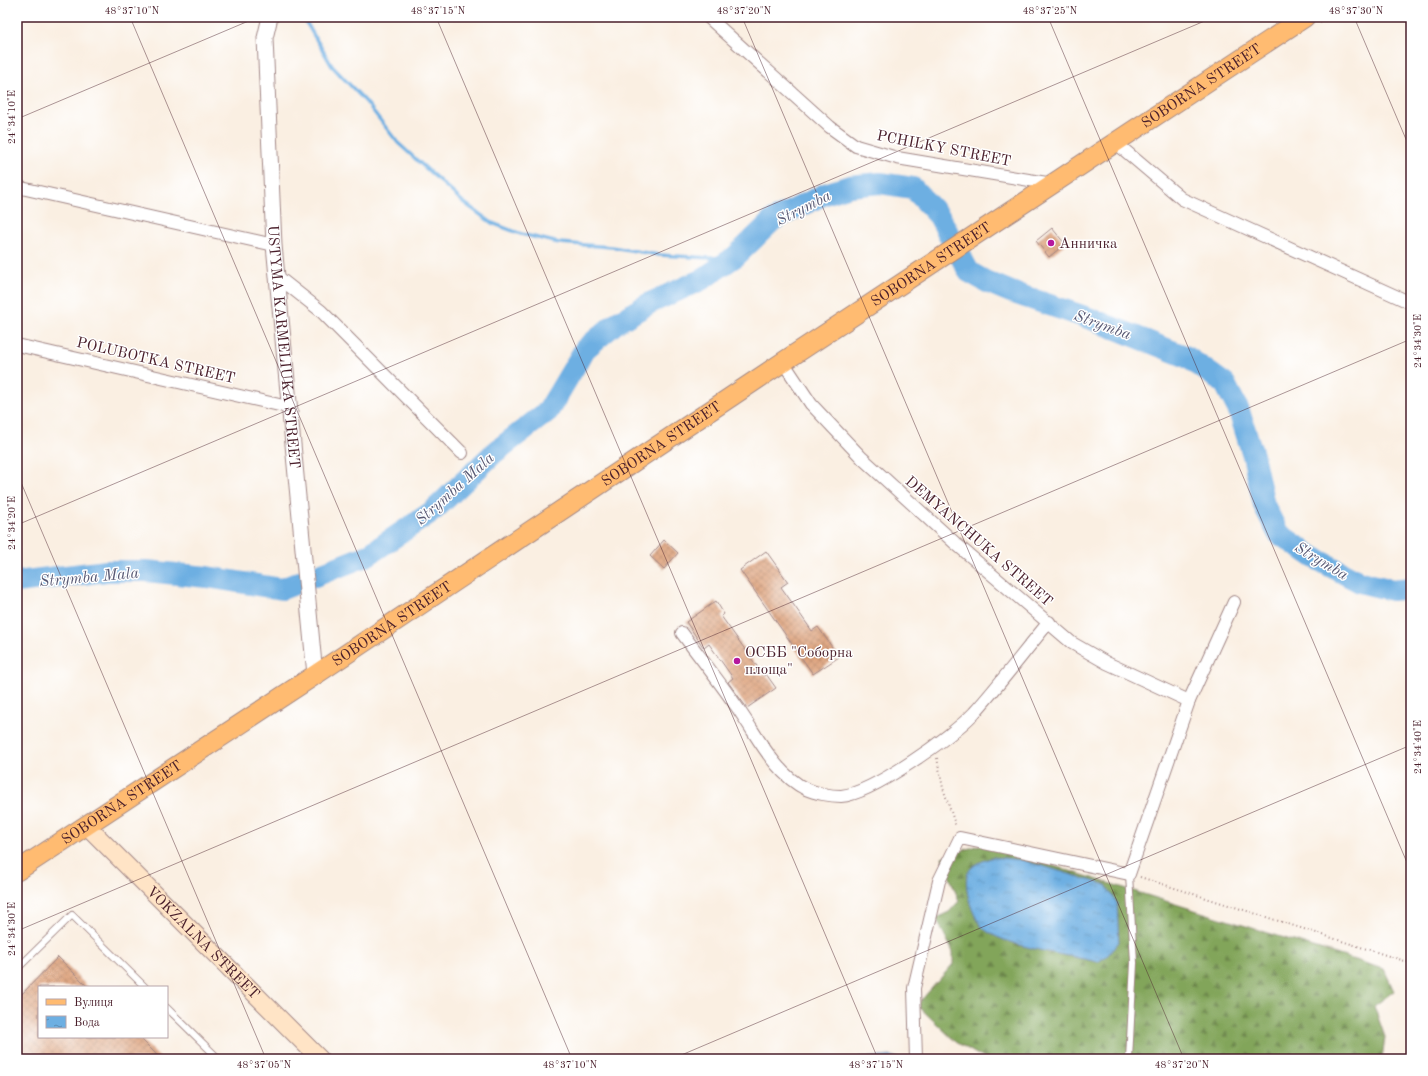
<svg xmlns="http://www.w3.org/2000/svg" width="1428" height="1076" font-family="'Old Standard TT',serif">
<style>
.forest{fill:url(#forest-firs);stroke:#666242}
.water{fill:url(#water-ripples);stroke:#5c6786}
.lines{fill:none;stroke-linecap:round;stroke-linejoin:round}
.stream{stroke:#6dafe2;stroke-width:3.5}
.river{stroke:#6dafe2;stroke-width:22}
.building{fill:url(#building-cross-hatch)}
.service-casing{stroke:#a28786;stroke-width:8}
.minor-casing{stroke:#a28786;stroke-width:14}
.tertiary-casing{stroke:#a28786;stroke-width:17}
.secondary-casing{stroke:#a28786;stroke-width:19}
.primary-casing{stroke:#a28786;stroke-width:21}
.path{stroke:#a28786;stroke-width:2;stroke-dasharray:1 3;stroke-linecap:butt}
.service{stroke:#fff;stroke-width:6}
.minor{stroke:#fff;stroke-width:12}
.tertiary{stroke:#fff;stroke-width:15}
.secondary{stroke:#ffe4c6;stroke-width:17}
.primary{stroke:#ffbb71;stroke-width:19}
.ticks{fill:none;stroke:#4a1f2b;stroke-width:1;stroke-opacity:0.45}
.poi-dot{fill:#b5179e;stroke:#fff;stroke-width:1.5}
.labels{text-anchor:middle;stroke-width:3;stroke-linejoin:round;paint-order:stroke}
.street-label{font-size:15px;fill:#4a1f2b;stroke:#fff}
.poi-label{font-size:15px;fill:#4a1f2b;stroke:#fff;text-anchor:start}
.water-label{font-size:16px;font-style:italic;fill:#585974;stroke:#fff}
.neatline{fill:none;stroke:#4a1f2b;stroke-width:1.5}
.ticks-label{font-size:10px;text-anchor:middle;fill:#4a1f2b}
</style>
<defs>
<pattern id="forest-firs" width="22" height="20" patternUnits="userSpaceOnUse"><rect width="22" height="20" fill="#82a55a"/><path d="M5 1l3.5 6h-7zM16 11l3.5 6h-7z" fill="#6c864b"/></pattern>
<pattern id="water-ripples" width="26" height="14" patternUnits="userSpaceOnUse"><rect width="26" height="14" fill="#6dafe2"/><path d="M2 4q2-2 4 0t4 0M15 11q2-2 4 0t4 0" fill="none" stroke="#5c8eb7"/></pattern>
<pattern id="building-cross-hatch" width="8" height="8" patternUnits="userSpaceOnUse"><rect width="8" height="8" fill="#db9c73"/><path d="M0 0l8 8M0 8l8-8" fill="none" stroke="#b47f5f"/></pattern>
</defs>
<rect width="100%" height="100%" fill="#fff"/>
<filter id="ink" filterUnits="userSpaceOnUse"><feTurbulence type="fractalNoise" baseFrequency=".025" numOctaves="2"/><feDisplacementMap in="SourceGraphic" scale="8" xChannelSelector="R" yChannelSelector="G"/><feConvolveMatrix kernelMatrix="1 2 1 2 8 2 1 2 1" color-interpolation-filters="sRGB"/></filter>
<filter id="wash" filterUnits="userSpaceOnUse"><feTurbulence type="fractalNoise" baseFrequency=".012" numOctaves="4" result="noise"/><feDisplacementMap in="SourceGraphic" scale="16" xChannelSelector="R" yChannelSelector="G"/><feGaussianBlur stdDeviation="0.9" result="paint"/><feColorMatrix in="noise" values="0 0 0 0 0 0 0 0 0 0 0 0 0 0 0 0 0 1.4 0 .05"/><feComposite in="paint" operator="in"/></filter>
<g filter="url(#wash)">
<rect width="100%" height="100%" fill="#faefe2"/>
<polygon class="forest" points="983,844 1384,969 1394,991 1374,1006 1385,1037 1382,1059 985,1059 956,1042 917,1005 953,964 953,952 936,918 949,912 959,901 942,857"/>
<g class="water">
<path d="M 993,857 L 1023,860 L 1106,885 L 1117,903 L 1119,942 L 1107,956 L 1098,962 C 1072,956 998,946 982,927 C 975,919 968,901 967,890 C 964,867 973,865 993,857 Z"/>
<polygon points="892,1056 899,1059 859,1059 859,1058"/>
</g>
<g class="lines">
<polyline class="stream" points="303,17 332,66 366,102 398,143 463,202 492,223 521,234 559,243 612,247 659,255 711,258 736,256"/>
<polyline class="river" points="17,582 107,571 146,571 207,577 282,589 368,555 433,511 494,453 548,411 585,349 616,323 650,303 701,280 736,256 773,220 825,194 850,186 880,183 913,188 939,216 969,272 987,282 1011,292 1094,320 1187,357 1225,384 1239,411 1253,455 1264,505 1278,533 1313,557 1360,582 1392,590 1411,588"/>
</g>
<g id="blocks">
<g class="building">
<polygon points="1052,228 1065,244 1049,257 1036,241"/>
<polygon points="664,540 678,553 664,569 650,556"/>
<polygon points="766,551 788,582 781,587 812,631 818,627 839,657 813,674 740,570"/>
<polygon points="716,601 724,614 721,616 764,676 766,674 776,688 747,708 728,682 733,678 709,644 704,648 686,622"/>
<polygon points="58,957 88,987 39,987 39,1037 139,1037 161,1059 17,1059 17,999"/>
</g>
</g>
</g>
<g filter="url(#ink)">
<use href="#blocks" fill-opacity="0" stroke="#a28786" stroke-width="1"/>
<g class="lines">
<defs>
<g id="service">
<polyline points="1129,874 1134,963 1129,1059"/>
<polyline points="17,969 72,915 145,987"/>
<polyline points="167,1008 219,1059"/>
</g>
<g id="minor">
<polyline points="708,17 830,127 856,146 897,158 1053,184"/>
<polyline points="1116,143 1182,199 1411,303"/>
<polyline points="17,187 274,245"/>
<polyline points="278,277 321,311 462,453"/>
<polyline points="17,345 288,407"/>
<polyline points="783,362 811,404 862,458 955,543 1072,643 1107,663 1189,701"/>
<path d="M 682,633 C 702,660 724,687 743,716 C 760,741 777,775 806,789 C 815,793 830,796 841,796 C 872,794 952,736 974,713 C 1000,684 1024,652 1049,622"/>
<polyline points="916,1059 914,988 939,881 960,838 1129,874 1189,701 1234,602"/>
</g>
<g id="tertiary">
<path id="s1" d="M 270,17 L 265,38 L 274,245 L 315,675"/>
</g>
<g id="secondary">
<path id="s2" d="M 86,825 L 320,1059"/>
</g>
<g id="primary">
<path id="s3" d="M 17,871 L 315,675 L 783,362 L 1305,17"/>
</g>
</defs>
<use href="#service" class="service-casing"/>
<use href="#minor" class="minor-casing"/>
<use href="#tertiary" class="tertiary-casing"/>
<use href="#secondary" class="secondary-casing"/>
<use href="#primary" class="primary-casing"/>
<g class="path">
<polyline points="1320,23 1328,17"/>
<polyline points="937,758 943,788 956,827"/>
<polyline points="1140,877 1411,963"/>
</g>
<use href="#service" class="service"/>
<use href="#minor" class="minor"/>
<use href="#tertiary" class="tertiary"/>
<use href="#secondary" class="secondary"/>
<use href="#primary" class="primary"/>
</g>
</g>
<path class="ticks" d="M 130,17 L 572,1059M 436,17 L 878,1059M 742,17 L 1184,1059M 1048,17 L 1411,872M 1354,17 L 1411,151M 17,119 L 258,17M 17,473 L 266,1059M 17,525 L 1214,17M 17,931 L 1411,339M 672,1059 L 1411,745"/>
<g class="poi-dot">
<circle cx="1051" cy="243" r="4"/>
<circle cx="737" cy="661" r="4"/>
</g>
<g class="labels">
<g class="street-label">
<text dy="5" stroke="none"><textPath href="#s3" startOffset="1421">SOBORNA STREET</textPath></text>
<text transform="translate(944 148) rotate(11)" y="5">PCHILKY STREET</text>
<text dy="5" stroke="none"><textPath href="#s3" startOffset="1097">SOBORNA STREET</textPath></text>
<text dy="5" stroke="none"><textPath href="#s1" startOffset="331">USTYMA KARMELIUKA STREET</textPath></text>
<text transform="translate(156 360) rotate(13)" y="5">POLUBOTKA STREET</text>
<text dy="5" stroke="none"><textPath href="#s3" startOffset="773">SOBORNA STREET</textPath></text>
<text transform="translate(979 541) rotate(41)" y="5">DEMYANCHUKA STREET</text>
<text dy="5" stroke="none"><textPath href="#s3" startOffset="449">SOBORNA STREET</textPath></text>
<text dy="5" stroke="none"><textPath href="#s3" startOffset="125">SOBORNA STREET</textPath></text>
<text dy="5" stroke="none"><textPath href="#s2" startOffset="166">VOKZALNA STREET</textPath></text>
</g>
<g class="poi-label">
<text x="1059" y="248">Анничка</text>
<text x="745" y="657">ОСББ "Соборна<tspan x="745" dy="17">площа"</tspan></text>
</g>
<g class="water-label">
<text transform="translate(803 207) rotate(-27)" y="6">Strymba</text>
<text transform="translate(1103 324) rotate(20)" y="6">Strymba</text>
<text transform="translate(454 488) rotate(-42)" y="6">Strymba Mala</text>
<text transform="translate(1322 560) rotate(31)" y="6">Strymba</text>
<text transform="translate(89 576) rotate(-5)" y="6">Strymba Mala</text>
</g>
</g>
<rect width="1428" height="1076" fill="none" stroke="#fff" stroke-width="44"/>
<rect x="38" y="986" width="130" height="52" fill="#ffffff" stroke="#b7a5aa"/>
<rect x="46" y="999" width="20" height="6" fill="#ffbb71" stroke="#b7a5aa"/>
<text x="74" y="1006" font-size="12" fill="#4a1f2b">Вулиця</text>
<rect x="46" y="1016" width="20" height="12" fill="url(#water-ripples)" stroke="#b7a5aa"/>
<text x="74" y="1026" font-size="12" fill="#4a1f2b">Вода</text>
<rect x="22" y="22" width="1384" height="1032" class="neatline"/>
<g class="ticks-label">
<text x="132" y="14">48°37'10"N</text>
<text x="438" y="14">48°37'15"N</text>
<text x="744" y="14">48°37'20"N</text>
<text x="1050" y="14">48°37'25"N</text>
<text x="1356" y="14">48°37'30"N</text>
<text transform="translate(11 117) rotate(-90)" y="4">24°34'10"E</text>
<text transform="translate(1417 341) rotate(-90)" y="4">24°34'30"E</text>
<text transform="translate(11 523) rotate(-90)" y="4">24°34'20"E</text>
<text transform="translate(1417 747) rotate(-90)" y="4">24°34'40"E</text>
<text transform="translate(11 929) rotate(-90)" y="4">24°34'30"E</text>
<text x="264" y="1068">48°37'05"N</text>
<text x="570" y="1068">48°37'10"N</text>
<text x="876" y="1068">48°37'15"N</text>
<text x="1182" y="1068">48°37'20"N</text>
</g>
</svg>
